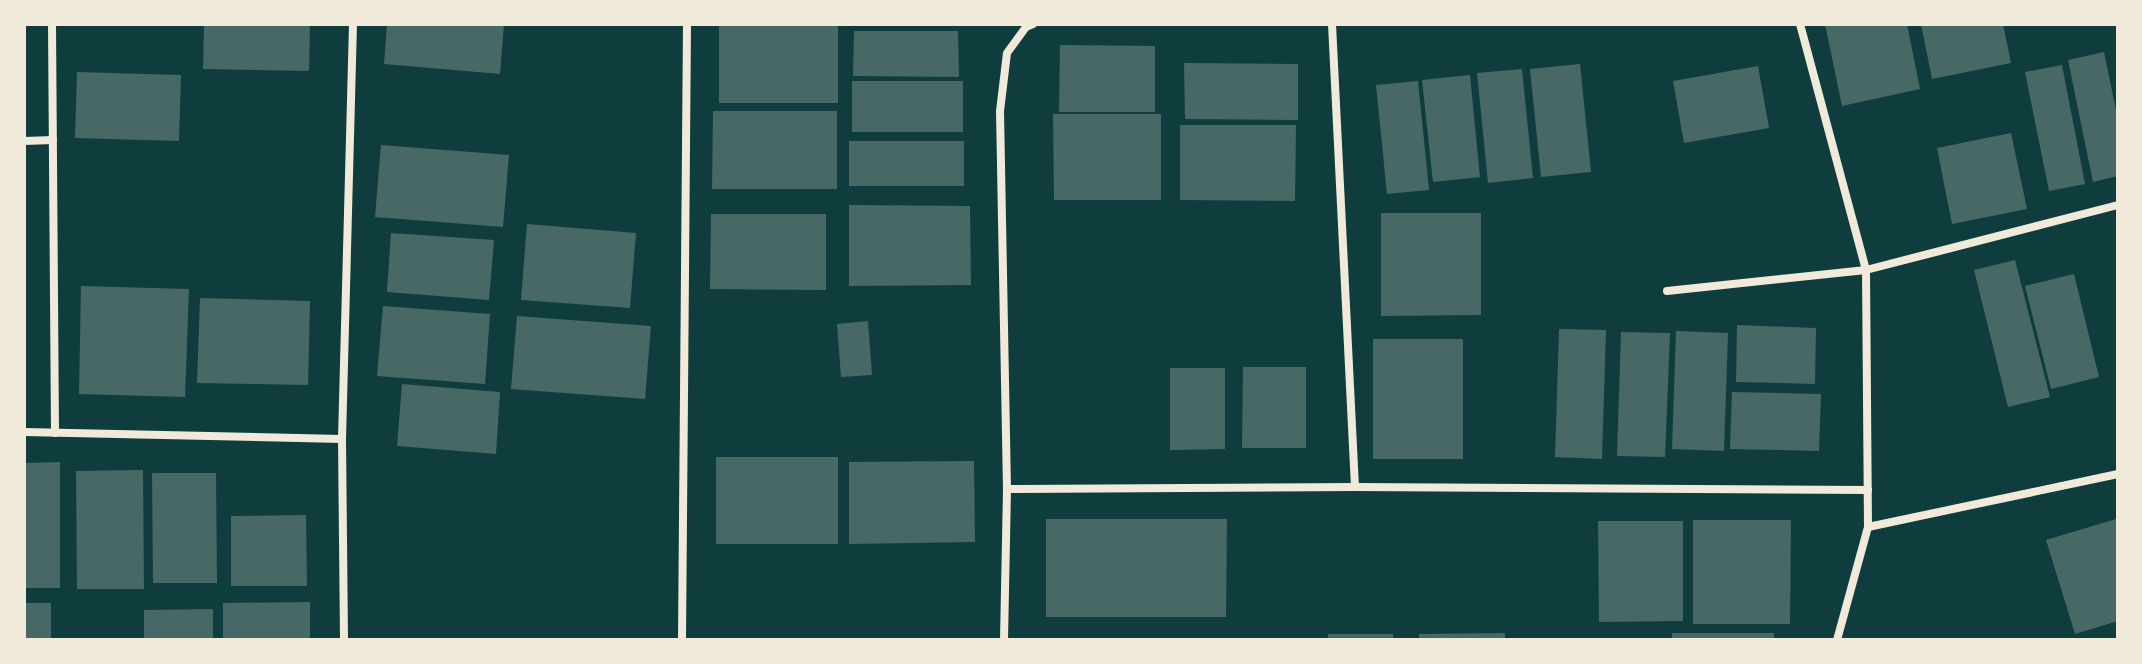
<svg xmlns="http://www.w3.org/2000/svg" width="2142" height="664" font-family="'IBM Plex Sans',sans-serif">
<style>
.building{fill:#486865}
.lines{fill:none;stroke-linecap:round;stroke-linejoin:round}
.minor{stroke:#f1e9da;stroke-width:8}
</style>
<rect width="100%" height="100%" fill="#0f3d3e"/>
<g class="building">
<polygon points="204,24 310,24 309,71 203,69"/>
<polygon points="387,24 504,24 500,74 384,64"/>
<rect x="719" y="24" width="119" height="79"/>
<polygon points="1825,24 1907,24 1920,89 1842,106"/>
<polygon points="1921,24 2003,24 2011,63 1932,79"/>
<polygon points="854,31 958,31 959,77 853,76"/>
<polygon points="1060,45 1155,46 1155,112 1059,112"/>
<polygon points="2104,52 2118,120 2118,176 2093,182 2068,60"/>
<polygon points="1184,63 1298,64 1298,120 1185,119"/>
<polygon points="1580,64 1591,172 1541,177 1530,69"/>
<polygon points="2062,65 2085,184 2049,191 2025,72"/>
<polygon points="1758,66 1769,128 1684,143 1673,81"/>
<polygon points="1522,69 1533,178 1488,183 1477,73"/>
<polygon points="77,72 181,75 179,141 75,138"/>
<polygon points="1470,75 1480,177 1433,182 1422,80"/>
<rect x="852" y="81" width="111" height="51"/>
<polygon points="1418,81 1429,190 1387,194 1376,85"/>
<polygon points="713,111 837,111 837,189 712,189"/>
<polygon points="1053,114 1161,114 1161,200 1054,200"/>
<polygon points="1180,125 1296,125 1295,201 1180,200"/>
<polygon points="2011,133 2027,209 1952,224 1937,148"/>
<rect x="849" y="141" width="115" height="45"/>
<polygon points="381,145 509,155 503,227 375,217"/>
<polygon points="849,205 970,206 971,285 849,286"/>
<polygon points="1381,213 1481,213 1481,315 1381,316"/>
<polygon points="711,214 826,214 826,290 710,289"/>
<polygon points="527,224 636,233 630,308 521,300"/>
<polygon points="391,233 494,240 489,300 387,292"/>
<polygon points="2015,260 2050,397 2008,407 1974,270"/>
<polygon points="2074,274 2099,377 2051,389 2025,286"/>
<polygon points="81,286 189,289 185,397 79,394"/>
<polygon points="200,298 310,301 308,385 197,383"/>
<polygon points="383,306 490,314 485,384 377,376"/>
<polygon points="517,316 651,326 645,399 511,389"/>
<polygon points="868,321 872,375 841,377 837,324"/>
<polygon points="1737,325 1816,328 1815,384 1736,382"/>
<polygon points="1559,329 1606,330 1602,459 1555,457"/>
<polygon points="1676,331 1728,333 1724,451 1672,449"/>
<polygon points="1621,332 1670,333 1665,457 1617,456"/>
<rect x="1373" y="339" width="90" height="120"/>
<polygon points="1243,367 1306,367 1306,448 1242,448"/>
<polygon points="1170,368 1225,368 1225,449 1170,450"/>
<polygon points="402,384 500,392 496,454 397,446"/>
<polygon points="1732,392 1821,394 1819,451 1730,449"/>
<rect x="716" y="457" width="122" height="87"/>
<polygon points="974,461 975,542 849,544 849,462"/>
<polygon points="60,462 60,588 24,588 24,463"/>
<polygon points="143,470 144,589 77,589 76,471"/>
<polygon points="152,473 216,473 217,583 153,583"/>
<polygon points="306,515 307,586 231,586 231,516"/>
<polygon points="1046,519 1227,519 1226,617 1046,617"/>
<polygon points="2116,519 2118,524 2118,621 2075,634 2046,540"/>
<polygon points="1693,520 1791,520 1790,624 1693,624"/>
<polygon points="1598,521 1683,521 1683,621 1599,622"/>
<polygon points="310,602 310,640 223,640 223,603"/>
<rect x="24" y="603" width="27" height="37"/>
<polygon points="213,609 213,640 144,640 144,610"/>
<polygon points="1505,633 1505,640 1419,640 1419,634"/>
<rect x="1672" y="633" width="102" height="7"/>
<rect x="1328" y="634" width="65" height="6"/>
</g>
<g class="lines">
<g class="minor">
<polyline points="52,24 55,433"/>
<polyline points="1332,24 1355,487"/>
<polyline points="1800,24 1866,270 1868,527 1837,640"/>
<polyline points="24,141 53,140"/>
<polyline points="1667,291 1866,270 2118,205"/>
<polyline points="24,432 342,439"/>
<polyline points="1007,489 1355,487 1868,490"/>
<polyline points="1868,527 2118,474"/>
<polyline points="344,640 342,439 353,24"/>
<polyline points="682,640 687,24"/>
<polyline points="1004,640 1007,489 1000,111 1007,53 1026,27 1033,24"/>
</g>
</g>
<rect width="2142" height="664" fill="none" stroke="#f1e9da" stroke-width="52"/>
</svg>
